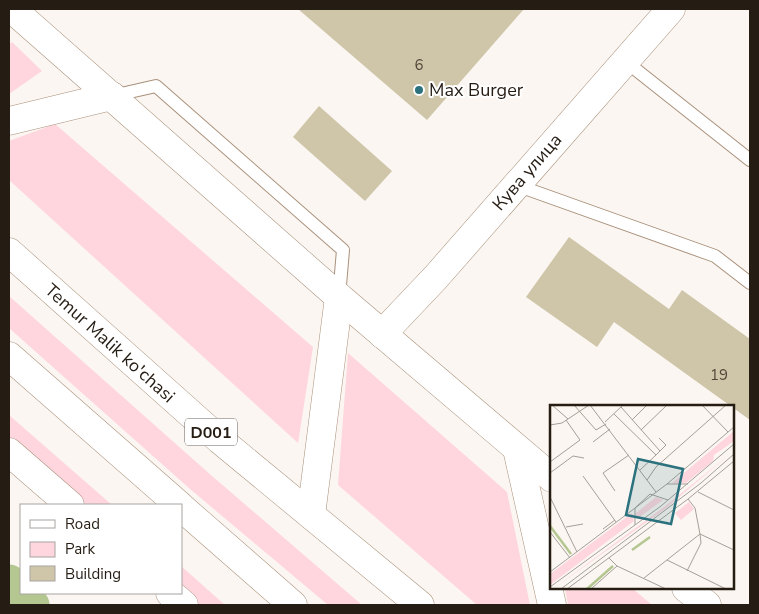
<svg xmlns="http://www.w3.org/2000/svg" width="759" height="614" font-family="'Nunito Sans',sans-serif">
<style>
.green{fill:#ffd6de}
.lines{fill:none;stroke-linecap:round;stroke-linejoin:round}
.canal{stroke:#b5c791;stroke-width:35}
.building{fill:#cfc6a9}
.service-casing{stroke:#a9917c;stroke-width:14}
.tertiary-casing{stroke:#a9917c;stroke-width:29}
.trunk-casing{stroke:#a9917c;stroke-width:29}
.service{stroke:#fff;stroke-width:12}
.tertiary{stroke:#fff;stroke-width:28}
.trunk{stroke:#fff;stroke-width:28}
.poi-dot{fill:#2b727e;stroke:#fff;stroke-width:2}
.labels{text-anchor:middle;stroke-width:4;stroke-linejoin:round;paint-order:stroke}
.number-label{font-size:15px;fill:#504638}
.shield{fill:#fff;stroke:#66605a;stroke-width:1}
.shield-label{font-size:16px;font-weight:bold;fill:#251c13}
.poi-label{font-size:18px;fill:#251c13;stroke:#fff;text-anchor:start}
.street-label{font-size:18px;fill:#251c13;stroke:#fff}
.inset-river{fill:none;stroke:#b5c791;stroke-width:2.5}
.inset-road{fill:none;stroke:#a59f98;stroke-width:1}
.view{fill:#2b727e;fill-opacity:0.15;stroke:#2b727e;stroke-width:2.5}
.inset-edge{fill:none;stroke:#251c13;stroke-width:2.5}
</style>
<rect width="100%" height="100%" fill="#fbf6f1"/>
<g class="green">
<polygon points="12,42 42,71 9,94 9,45"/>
<polygon points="55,124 313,347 298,443 9,180 9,141"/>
<polygon points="9,296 212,476 362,605 328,605 190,489 9,328"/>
<polygon points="348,353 507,492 530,605 477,605 338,485"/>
<polygon points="9,415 112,505 87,505 9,437"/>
<polygon points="181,566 225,605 200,605 181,589"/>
<polygon points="565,588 632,588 652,605 568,605"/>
</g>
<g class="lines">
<polyline class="canal" points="9,582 32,605"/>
</g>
<g class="building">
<polygon points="298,9 524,9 427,120"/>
<polygon points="319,106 392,171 365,201 293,137"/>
<polygon points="569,237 669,309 682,290 750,339 750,420 614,322 597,347 526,297"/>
</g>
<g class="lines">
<defs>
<g id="service">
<polyline points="625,61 750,160"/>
<polyline points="112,96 156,86 343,250 339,297"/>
<polyline points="516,185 715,256 750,283"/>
</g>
<g id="tertiary">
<polyline points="12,9 339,297 552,478"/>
<polyline points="382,334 436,277 671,9"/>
<polyline points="9,452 70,505"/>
<polyline points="686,588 707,605"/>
<polyline points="170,593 184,605"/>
</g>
<g id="trunk">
<polyline points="9,121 112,96"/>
<polyline points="9,252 220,440 420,605"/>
<polyline points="9,356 179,505"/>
<polyline points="517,449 552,605"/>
<polyline points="181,507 293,605"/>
<polyline points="311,515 339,297"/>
</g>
</defs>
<use href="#service" class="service-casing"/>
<use href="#tertiary" class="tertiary-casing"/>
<use href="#trunk" class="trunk-casing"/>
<use href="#service" class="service"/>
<use href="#tertiary" class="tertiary"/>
<use href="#trunk" class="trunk"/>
</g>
<circle class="poi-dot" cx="419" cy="90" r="5"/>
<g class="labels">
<g class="number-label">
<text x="419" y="70">6</text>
<text x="719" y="380">19</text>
</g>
<rect class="shield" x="185" y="418.5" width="52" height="27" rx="4"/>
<g class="shield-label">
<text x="211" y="438">D001</text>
</g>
<g class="poi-label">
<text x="429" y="96">Max Burger</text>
</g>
<g class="street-label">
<text transform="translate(527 172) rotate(-49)" y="6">Кува улица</text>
<text transform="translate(110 343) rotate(42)" y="6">Temur Malik ko'chasi</text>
</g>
</g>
<g transform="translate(550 405)">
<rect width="184" height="184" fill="#fbf6f1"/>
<path d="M 184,26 L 184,36 L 164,50 L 163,56 L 136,78 L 122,78 ZM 179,50 L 115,104 L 3,184 L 114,102 ZM 106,92 L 113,95 L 87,114 L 86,108 ZM 139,97 L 144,104 L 131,115 L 125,108 ZM 82,108 L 84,116 L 0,180 L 0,169 Z" fill="#ffd6de"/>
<path class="inset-river" d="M 0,121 L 21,149M 82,145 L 100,132M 37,184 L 63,161"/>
<path class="inset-road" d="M 2,0 L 18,14M 24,0 L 46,25 L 56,19M 40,0 L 106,87M 152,0 L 178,27M 71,2 L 110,46 L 106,50M 64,9 L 106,50 L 90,65M 82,15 L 97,0M 55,17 L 73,0M 0,20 L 12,18 L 39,0M 91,25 L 117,0M 109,33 L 116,40 L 110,46M 43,37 L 60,24M 0,57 L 30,35 L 16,15M 0,68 L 23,51 L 34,53M 33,71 L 66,117M 97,75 L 106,62 L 176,0M 117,79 L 138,79M 65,86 L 53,68 L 79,50M 148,87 L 184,105M 103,90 L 118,95M 0,92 L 27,147M 138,94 L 145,103 L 150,129 L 184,145M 85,103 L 100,89 L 103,90M 85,103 L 85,120M 16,122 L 33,119M 53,124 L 65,115M 0,127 L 20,153M 59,153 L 67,161 L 116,184M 117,155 L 176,184M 0,167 L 117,79 L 184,22M 94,173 L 150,129 L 151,138 L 137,166M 0,182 L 111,101 L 184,39M 11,184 L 151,78 L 184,49M 17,184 L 138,94 L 184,56M 41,184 L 67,161"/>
<path class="view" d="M 88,54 L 133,64 L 121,119 L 76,110 Z"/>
<rect width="184" height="184" class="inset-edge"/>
</g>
<rect width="759" height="614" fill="none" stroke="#251c13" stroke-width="20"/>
<rect x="20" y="504" width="162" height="90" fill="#ffffff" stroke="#a8a4a1"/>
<rect x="30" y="520" width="25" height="8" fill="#ffffff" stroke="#a8a4a1"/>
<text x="65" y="529" font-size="15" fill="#251c13">Road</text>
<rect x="30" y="542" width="25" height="15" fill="#ffd6de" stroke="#a8a4a1"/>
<text x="65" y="554" font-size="15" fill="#251c13">Park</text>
<rect x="30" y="566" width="25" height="15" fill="#cfc6a9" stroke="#a8a4a1"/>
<text x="65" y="579" font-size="15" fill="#251c13">Building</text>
</svg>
